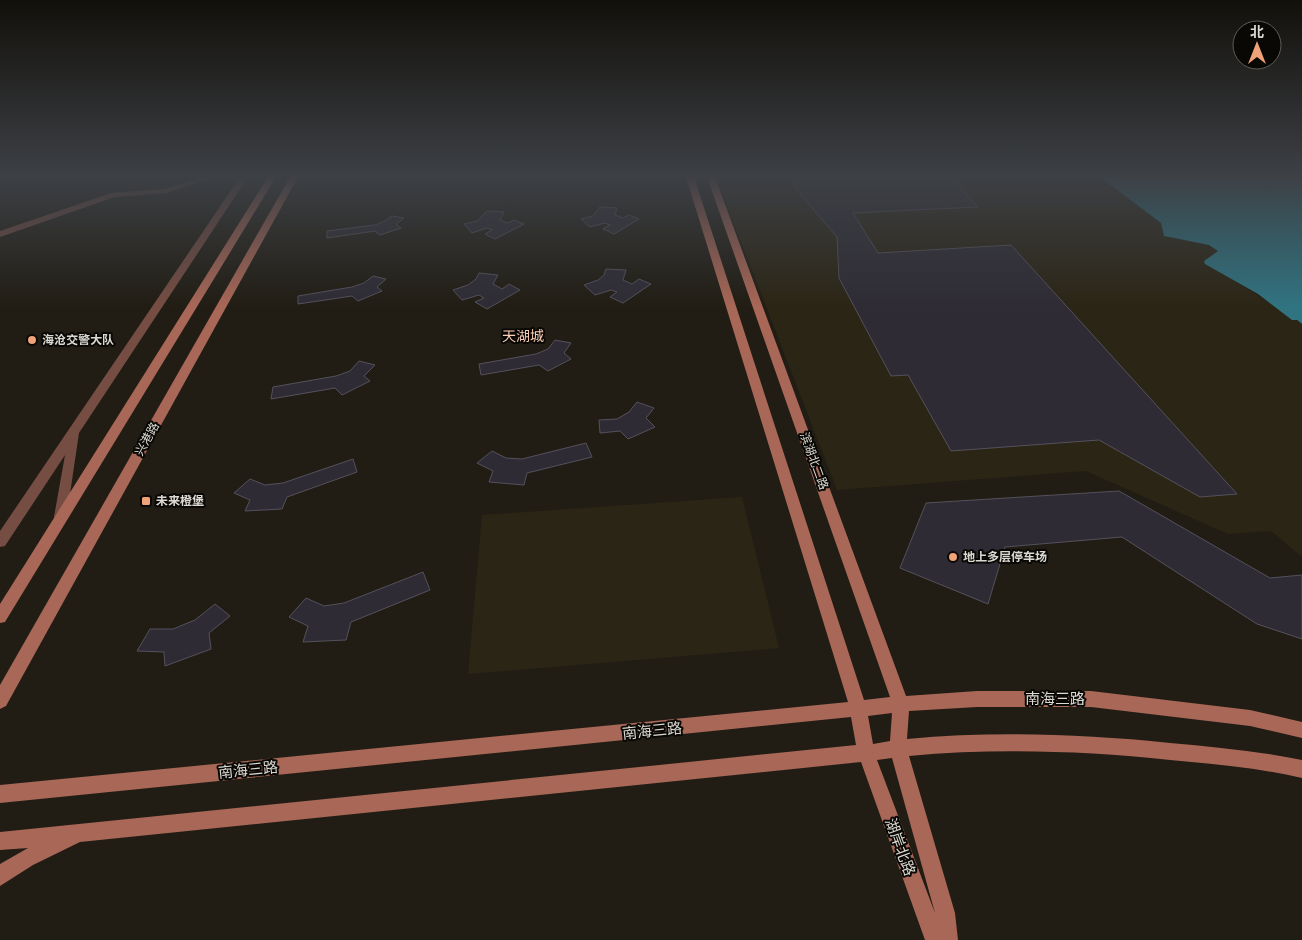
<svg xmlns="http://www.w3.org/2000/svg" width="1302" height="940" font-family="'PT Serif','Noto Sans SC',serif">
<style>
.built{fill:#2b2515}
.water{fill:#307481}
.building{fill:#2e2b34;stroke:#55515c}
.lines{fill:none;stroke-linecap:round;stroke-linejoin:round}
.street{fill:#764d43;fill-rule:evenodd}
.secondary{fill:#a96757;fill-rule:evenodd}
.poi-dot{fill:#f0a279;stroke:#090805;stroke-width:2}
.labels{text-anchor:middle;stroke-width:4;stroke-linejoin:round;paint-order:stroke}
.poi-label{font-size:12px;font-weight:bold;fill:#dbd9d2;stroke:#090805;text-anchor:start}
.street-label{font-size:12px;fill:#dbd9d2;stroke:#090805}
.neighbourhood-label{font-size:14px;fill:#f9ccb5;stroke:#090805}
.near-street-label{font-size:15px;fill:#dbd9d2;stroke:#090805}
</style>
<rect width="100%" height="100%" fill="#211d14"/>
<g class="built">
<polygon points="716,177 1100,177 1161,223 1164,236 1209,245 1218,251 1205,261 1302,324 1302,557 1271,531 1228,534 1086,471 837,490"/>
<polygon points="742,497 779,648 468,674 482,515"/>
</g>
<polygon class="water" points="1100,177 1302,177 1302,324 1297,320 1292,320 1258,294 1205,264 1204,261 1218,251 1209,245 1164,236 1161,223"/>
<g class="building">
<polygon points="789,177 950,177 978,207 853,213 878,253 1011,245 1237,494 1200,497 1099,440 951,451 908,375 891,376 839,278 837,237 801,195"/>
<polygon points="600,207 617,208 615,215 623,218 629,215 639,219 614,234 603,229 610,225 605,223 590,227 581,219 593,216"/>
<polygon points="487,211 504,212 500,220 507,223 514,220 524,224 495,239 485,234 492,230 487,228 472,233 464,224 477,221"/>
<polygon points="392,216 404,218 396,224 401,228 380,235 375,231 327,238 327,231 375,225 385,221"/>
<polygon points="606,269 626,270 623,280 632,284 639,279 651,284 623,303 610,297 617,292 611,290 595,295 584,285 598,280 604,275"/>
<polygon points="479,273 498,275 493,284 502,289 509,284 520,290 487,309 475,302 484,298 479,295 462,300 453,290 468,285 476,279"/>
<polygon points="373,276 386,279 377,287 382,291 358,301 352,296 298,304 298,296 352,287 364,283"/>
<polygon points="555,340 571,343 564,353 571,359 548,371 539,365 481,375 479,364 536,354 548,349"/>
<polygon points="359,361 375,365 364,376 370,381 342,395 335,388 271,399 273,387 336,376 350,371"/>
<polygon points="637,402 654,408 646,418 655,427 628,439 620,431 600,433 599,420 617,419 629,412"/>
<polygon points="586,443 592,457 527,473 524,485 489,482 493,471 477,463 492,451 506,458 522,459"/>
<polygon points="353,459 357,472 287,497 282,509 245,511 250,500 234,493 250,479 265,485 283,483"/>
<polygon points="1119,491 1270,578 1302,575 1302,639 1257,624 1122,537 1005,547 988,604 900,568 926,503"/>
<polygon points="423,572 430,590 351,622 346,640 303,642 308,626 289,617 306,598 324,606 344,603"/>
<polygon points="215,604 230,616 209,633 211,649 165,666 164,652 137,651 150,629 173,629 195,620"/>
</g>
<g class="lines">
<g class="street">
<polygon points="203,177 214,177 166,193 115,197 0,237 0,231 111,193 165,189"/>
<polygon points="240,177 248,177 79,433 66,521 56,521 54,517 65,455 5,546 0,547 0,531"/>
</g>
<g class="secondary">
<polygon points="268,177 276,177 5,622 0,623 0,604"/>
<polygon points="290,177 298,177 6,706 0,709 0,685"/>
<path d="M 686,177 L 694,177 L 864,700 L 890,697 L 707,177 L 715,177 L 906,696 L 977,691 L 1091,691 L 1250,710 L 1302,722 L 1302,738 L 1250,726 L 1091,707 L 977,707 L 909,711 L 907,739 C 995,731 1082,734 1170,743 C 1214,747 1258,751 1302,760 L 1302,778 C 1259,768 1215,764 1170,760 C 1083,751 997,748 909,756 L 955,913 L 958,940 L 925,940 L 861,762 L 80,842 L 33,865 L 0,886 L 0,864 L 28,848 L 0,850 L 0,832 L 856,745 L 851,717 L 0,803 L 0,785 L 848,702 ZM 892,713 L 890,741 L 873,744 L 868,716 ZM 892,758 L 935,913 L 877,760 Z"/>
</g>
</g>
<linearGradient id="sky" x2="0" y2="1"><stop stop-color="#12100b"/><stop offset="0.57" stop-color="#3d4045"/><stop offset="1" stop-color="#3d4045" stop-opacity="0"/></linearGradient>
<rect width="1302" height="308" fill="url(#sky)"/>
<g class="poi-dot">
<circle cx="32" cy="340" r="5"/>
<rect x="141" y="496" width="10" height="10" rx="2.5"/>
<circle cx="953" cy="557" r="5"/>
</g>
<g class="labels">
<g class="poi-label">
<text x="42" y="344">海沧交警大队</text>
<text x="156" y="505">未来橙堡</text>
<text x="963" y="561">地上多层停车场</text>
</g>
<g class="street-label">
<text transform="translate(147 439) rotate(-61)" y="4">兴港路</text>
<text transform="translate(814 461) rotate(70)" y="4">滨湖北二路</text>
</g>
<g class="neighbourhood-label">
<text x="523" y="341">天湖城</text>
</g>
<g class="near-street-label">
<text x="1055" y="704">南海三路</text>
<text transform="translate(652 731) rotate(-6)" y="5">南海三路</text>
<text transform="translate(248 770) rotate(-6)" y="5">南海三路</text>
<text transform="translate(900 847) rotate(70)" y="5">湖岸北路</text>
</g>
</g>
<g transform="translate(1257 45)"><circle r="24" fill="#090805" stroke="#5d5c57"/>
<path d="M0-4L9 19L0 12L-9 19Z" fill="#f0a279"/>
<text y="-8" font-size="14" font-weight="bold" text-anchor="middle" fill="#dbd9d2">北</text>
</g>
</svg>
